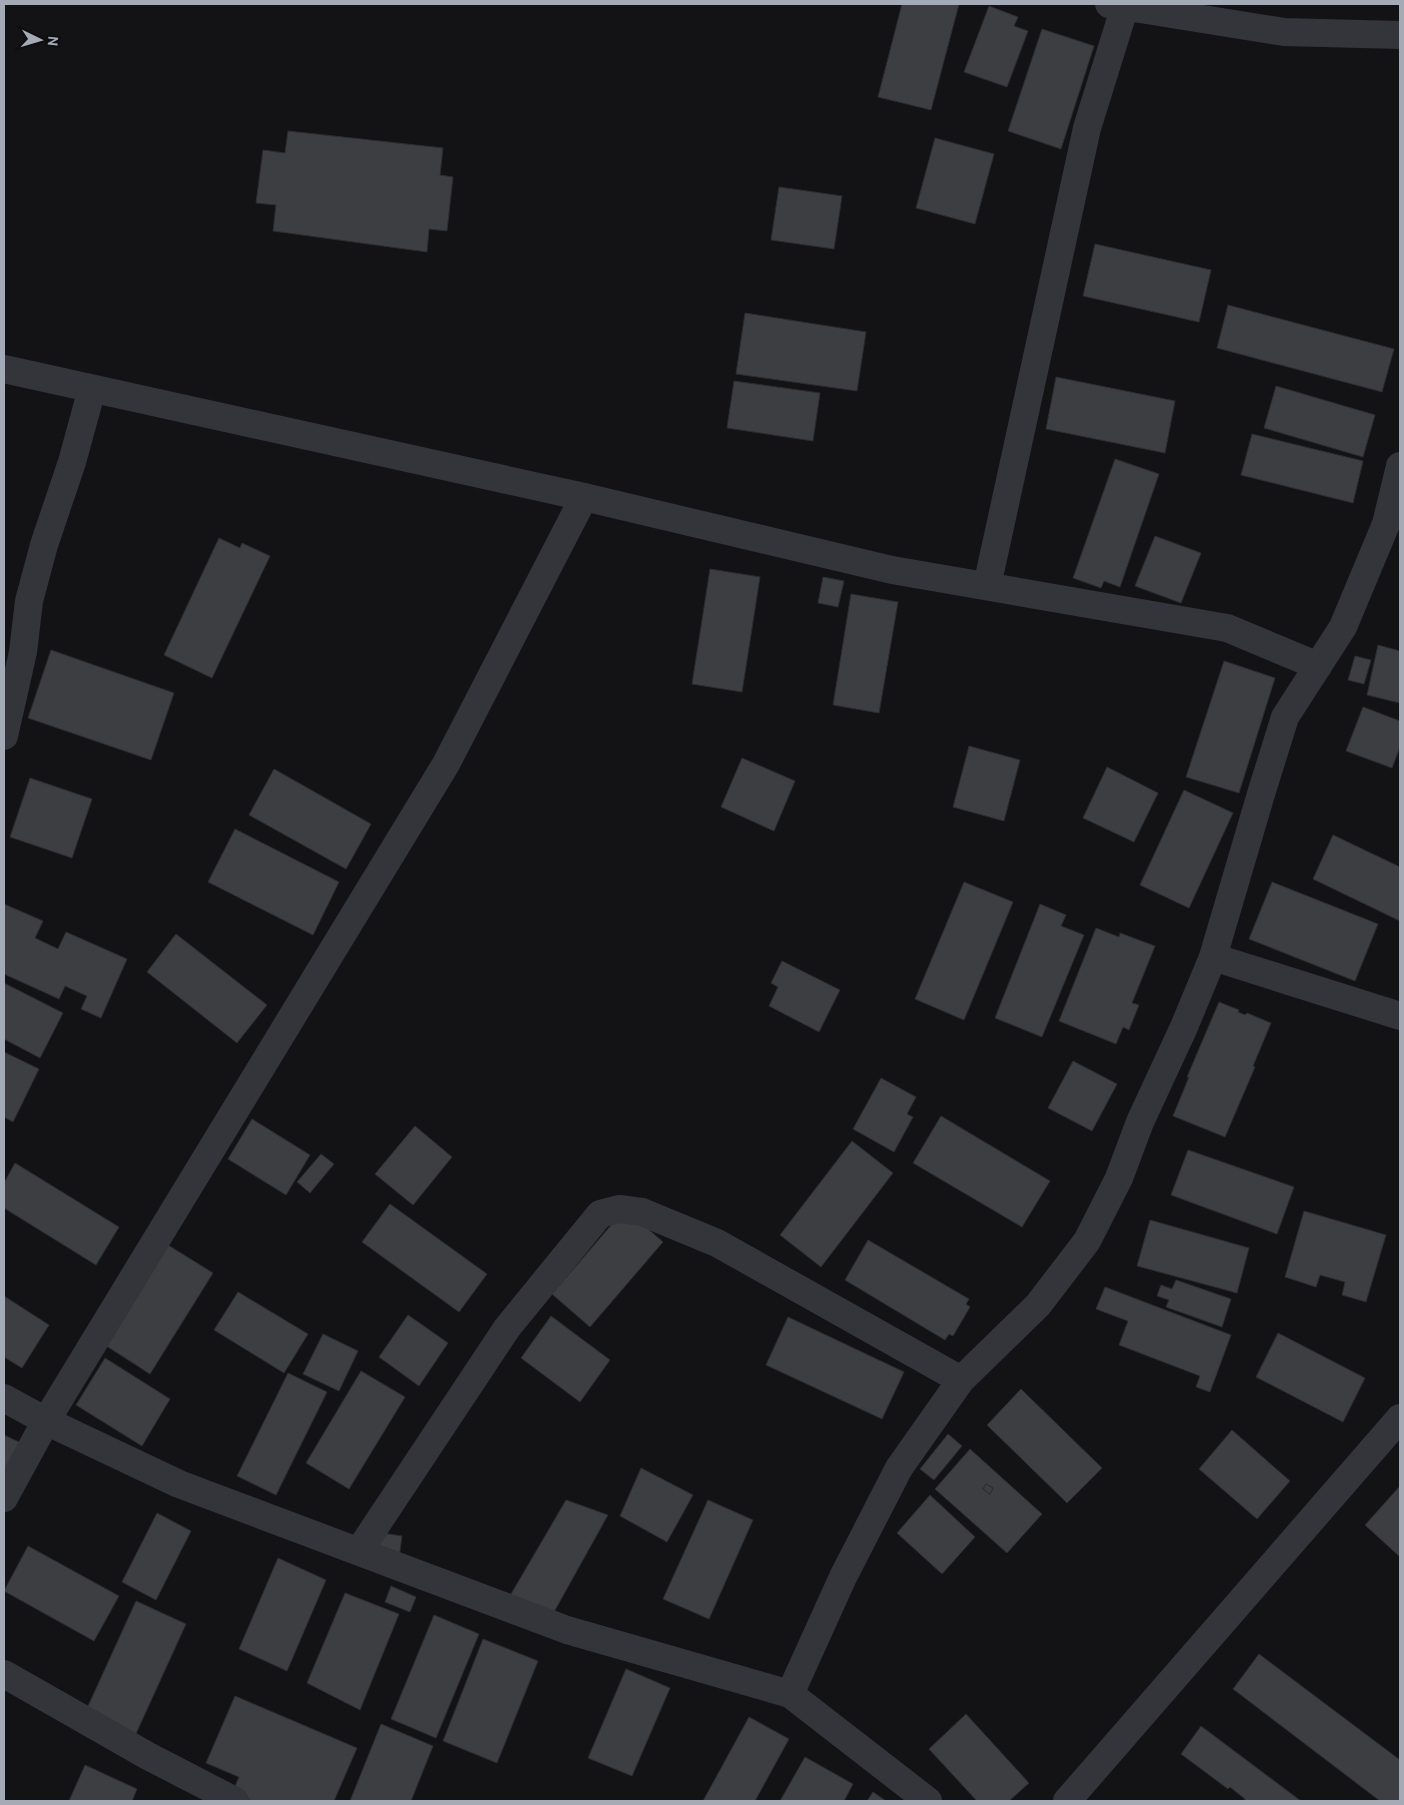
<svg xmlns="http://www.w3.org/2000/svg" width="1404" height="1805" font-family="Cabin,sans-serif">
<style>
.building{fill:#3d3e42;stroke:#2d2d31;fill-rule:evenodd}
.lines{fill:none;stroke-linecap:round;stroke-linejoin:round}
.minor{stroke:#34353a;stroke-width:28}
</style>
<rect width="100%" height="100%" fill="#131315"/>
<g class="building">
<polygon points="902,4 959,4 931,110 878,97"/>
<polygon points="989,6 1018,17 1014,26 1028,31 1007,87 964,72"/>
<polygon points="1042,29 1094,46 1061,149 1008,131"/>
<polygon points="288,131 443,148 440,175 453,177 447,231 429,229 427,252 273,231 276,205 256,203 263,150 285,153"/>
<polygon points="935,138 994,154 975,224 916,208"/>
<polygon points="779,187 842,196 834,249 771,240"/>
<polygon points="1095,244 1211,270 1199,322 1083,296"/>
<polygon points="1228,305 1394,349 1382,392 1217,348"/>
<polygon points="745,313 866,332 857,391 736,374"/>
<polygon points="1056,377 1175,401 1165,453 1046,429"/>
<polygon points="734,381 820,393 813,441 727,428"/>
<polygon points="1276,386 1375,415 1363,457 1264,428"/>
<polygon points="1252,434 1363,461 1353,503 1241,475"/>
<polygon points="1115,459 1159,474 1120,587 1104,581 1101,588 1073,578"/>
<polygon points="1155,536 1201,553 1181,603 1135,586"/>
<polygon points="219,538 240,548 242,543 270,556 212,678 164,655"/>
<polygon points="710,569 760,577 742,692 692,684"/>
<polygon points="823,577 844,581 838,607 818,603"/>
<polygon points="851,594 898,602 879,713 833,705"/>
<polygon points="1378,645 1400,651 1400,703 1367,695"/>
<polygon points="51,650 174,693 151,760 28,718"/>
<polygon points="1355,656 1371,660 1364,684 1348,680"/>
<polygon points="1224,661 1275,678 1239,793 1186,777"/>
<polygon points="1363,707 1400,721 1400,747 1392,768 1346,751"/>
<polygon points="969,746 1020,760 1004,821 953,807"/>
<polygon points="742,758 795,781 774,831 721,807"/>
<polygon points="1107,767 1158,793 1134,842 1083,818"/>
<polygon points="274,769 371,824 346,869 249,815"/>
<polygon points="30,778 92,799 72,858 10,837"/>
<polygon points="1184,790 1233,813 1189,908 1140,885"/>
<polygon points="235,829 339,882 313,935 208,882"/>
<polygon points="1333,835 1400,867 1400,921 1313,879"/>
<polygon points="964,882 1013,902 964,1020 915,999"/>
<polygon points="1272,882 1378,924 1355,981 1249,939"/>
<polygon points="4,904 43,921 35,938 58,949 66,932 127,959 101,1018 81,1009 87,996 65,986 59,999 4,974"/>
<polygon points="1040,904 1066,915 1061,926 1084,935 1042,1037 995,1018"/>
<polygon points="1096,928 1119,937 1120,933 1155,946 1132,1003 1139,1005 1129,1030 1123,1027 1116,1044 1059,1021"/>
<polygon points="176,934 267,1005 237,1043 147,972"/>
<polygon points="782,961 840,990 819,1032 769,1006 778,987 771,983"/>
<polygon points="4,983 63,1013 40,1058 4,1039"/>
<polygon points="1219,1002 1239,1010 1238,1012 1245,1015 1247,1013 1271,1023 1253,1066 1255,1067 1225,1137 1173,1116 1189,1077 1187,1077"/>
<polygon points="4,1052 39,1069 13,1122 4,1117"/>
<polygon points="1073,1061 1117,1084 1092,1131 1048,1108"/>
<polygon points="881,1078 916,1097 907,1114 913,1117 894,1152 853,1129"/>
<polygon points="941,1116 1050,1181 1022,1227 913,1163"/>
<polygon points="252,1119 310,1155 286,1195 228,1159"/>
<polygon points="415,1126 452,1157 413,1205 375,1174"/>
<polygon points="852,1141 893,1173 821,1267 780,1235"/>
<polygon points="1188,1150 1294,1187 1277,1234 1171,1195"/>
<polygon points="321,1154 334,1164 310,1193 297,1182"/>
<polygon points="15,1163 119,1227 96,1265 4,1208 4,1183"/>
<polygon points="390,1204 487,1274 459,1312 362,1242"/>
<polygon points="625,1209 663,1242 590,1327 552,1294"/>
<polygon points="1304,1211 1386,1235 1366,1302 1342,1295 1345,1282 1320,1275 1316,1287 1285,1277"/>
<polygon points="1150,1220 1249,1248 1237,1293 1137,1266"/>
<polygon points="868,1240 969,1299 966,1304 970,1307 953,1336 949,1334 945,1340 845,1280"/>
<polygon points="168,1245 213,1273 150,1374 105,1345"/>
<polygon points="1176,1280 1231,1299 1222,1327 1166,1307 1169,1300 1157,1296 1161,1285 1172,1289"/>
<polygon points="1105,1287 1231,1335 1210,1392 1196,1387 1200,1376 1119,1345 1128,1321 1096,1309"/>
<polygon points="238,1292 308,1334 284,1373 214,1330"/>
<polygon points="4,1296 49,1325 22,1368 4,1357"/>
<polygon points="408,1315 448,1343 419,1386 379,1357"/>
<polygon points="551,1316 610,1360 580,1402 521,1358"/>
<polygon points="788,1317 904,1372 882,1419 766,1365"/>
<polygon points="1278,1333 1365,1378 1343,1422 1256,1377"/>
<polygon points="323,1334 358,1351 339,1391 303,1374"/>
<polygon points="105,1358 170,1399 142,1446 76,1405"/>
<polygon points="361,1371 405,1397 349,1489 306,1463"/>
<polygon points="288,1373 327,1392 276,1495 237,1476"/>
<polygon points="1021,1389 1102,1468 1067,1503 987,1425"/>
<polygon points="1232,1430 1290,1481 1257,1519 1199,1469"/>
<polygon points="948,1434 962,1446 934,1480 920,1469"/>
<polygon points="4,1435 21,1443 4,1478"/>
<path d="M 970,1449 L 1042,1514 L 1007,1553 L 935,1489 ZM 986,1484 L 993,1488 L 990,1494 L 983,1489 Z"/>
<polygon points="641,1468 693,1495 667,1542 620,1516"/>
<polygon points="986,1484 993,1488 990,1494 983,1489"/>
<polygon points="1400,1486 1400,1557 1365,1525"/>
<polygon points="930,1495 975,1537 942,1574 897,1533"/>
<polygon points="566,1500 608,1515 549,1621 507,1601"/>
<polygon points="708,1500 753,1520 709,1619 663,1599"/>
<polygon points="157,1513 191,1531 156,1600 122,1582"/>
<polygon points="375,1532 402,1536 399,1558 372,1554"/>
<polygon points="28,1546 119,1596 94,1641 4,1591"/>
<polygon points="278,1558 326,1580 287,1671 239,1649"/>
<polygon points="391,1586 416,1597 410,1612 385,1602"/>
<polygon points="345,1593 399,1614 360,1710 307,1683"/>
<polygon points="136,1601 186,1624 134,1738 84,1715"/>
<polygon points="434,1615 479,1634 436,1738 391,1719"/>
<polygon points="483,1639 538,1661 497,1763 443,1741"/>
<polygon points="1259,1654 1400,1760 1400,1801 1380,1801 1233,1689"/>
<polygon points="626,1669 670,1688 632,1776 588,1758"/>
<polygon points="235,1696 357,1748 334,1801 252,1801 232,1793 239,1777 206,1763"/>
<polygon points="966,1714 1029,1783 1009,1801 977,1801 929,1749"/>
<polygon points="749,1717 789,1739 755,1801 703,1801"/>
<polygon points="381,1724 433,1746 411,1801 350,1801"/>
<polygon points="1201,1726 1301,1801 1245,1801 1245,1799 1230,1787 1228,1789 1181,1754"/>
<polygon points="805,1757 853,1784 844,1801 780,1801"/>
<polygon points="85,1765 137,1789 132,1801 69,1801"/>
<polygon points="873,1792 886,1801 867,1801"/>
</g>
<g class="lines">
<g class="minor">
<polyline points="1109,4 1284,32 1400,35"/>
<polyline points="4,369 584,497 892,570 1227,628 1318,666"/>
<polyline points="987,586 1087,128 1125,6"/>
<polyline points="4,736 23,652 29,601 44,545 72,462 92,389"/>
<polyline points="1213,957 1400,1016"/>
<polyline points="4,1398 46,1421 179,1484 567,1630 790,1694 928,1801"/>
<polyline points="4,1498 46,1421 446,764 584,497"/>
<polyline points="359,1551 507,1328 600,1214 619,1209 642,1212 717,1243 961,1380"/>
<polyline points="4,1674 148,1756 235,1801"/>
<polyline points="790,1694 843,1577 899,1468 961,1380 1038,1305 1087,1241 1119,1178 1140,1122 1184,1027 1213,957 1261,794 1285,717 1343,627 1386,524 1400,466"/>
<polyline points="1067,1801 1400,1418"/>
</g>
</g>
<rect width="1404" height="1805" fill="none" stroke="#a4aab6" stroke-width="10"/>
<g transform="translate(40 40) rotate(95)" stroke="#0e0e10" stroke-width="4" paint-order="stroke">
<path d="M0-4L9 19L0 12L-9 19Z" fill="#a4aab6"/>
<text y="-8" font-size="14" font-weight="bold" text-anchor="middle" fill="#a4aab6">N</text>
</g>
</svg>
